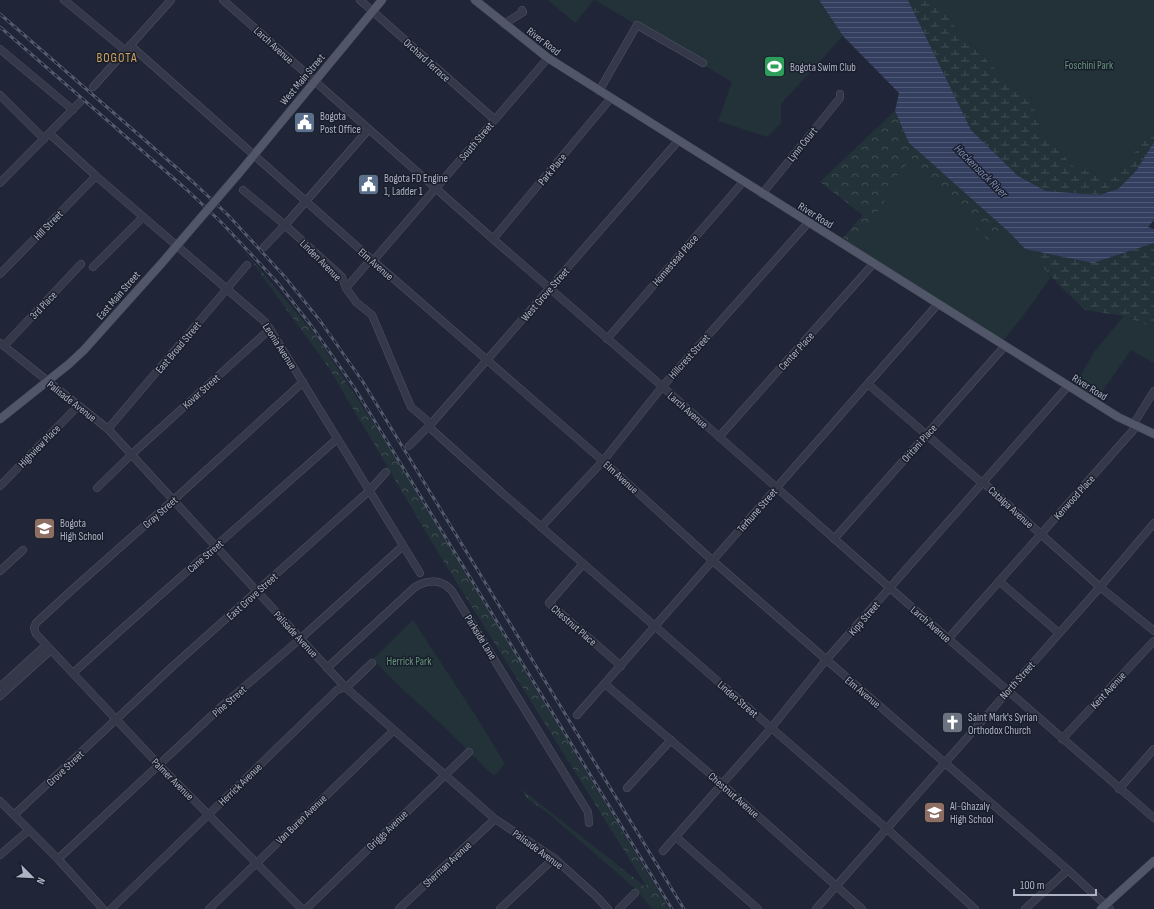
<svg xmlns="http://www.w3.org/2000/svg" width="1154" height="909" font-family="'Sofia Sans Condensed',sans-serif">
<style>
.green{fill:#223238}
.forest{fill:url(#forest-crowns)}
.wetland{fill:url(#wetland-marsh)}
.water{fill:url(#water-rules)}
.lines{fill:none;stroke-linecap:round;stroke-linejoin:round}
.minor-casing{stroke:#4e5362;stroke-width:8}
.major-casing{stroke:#3d4251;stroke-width:9}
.minor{stroke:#343848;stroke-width:7}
.major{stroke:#515768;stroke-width:8}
.rail-casing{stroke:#555b6f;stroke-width:3}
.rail{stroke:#191e2c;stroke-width:1.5;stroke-dasharray:4.5;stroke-linecap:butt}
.major-bridge-casing{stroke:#3d4251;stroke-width:9;stroke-linecap:butt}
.major-bridge{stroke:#515768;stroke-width:8}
.labels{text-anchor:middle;stroke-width:3;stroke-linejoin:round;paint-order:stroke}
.street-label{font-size:11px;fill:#aeb3c4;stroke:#191e2c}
.park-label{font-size:11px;fill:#669479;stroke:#191e2c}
.poi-label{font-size:11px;fill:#aeb3c4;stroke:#191e2c;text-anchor:start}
.water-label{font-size:12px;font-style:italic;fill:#7e8bb2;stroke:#191e2c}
.quarter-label{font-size:13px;letter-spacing:1px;fill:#d2a45b;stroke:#191e2c}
</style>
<defs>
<pattern id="forest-crowns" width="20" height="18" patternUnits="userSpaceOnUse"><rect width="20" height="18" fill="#223238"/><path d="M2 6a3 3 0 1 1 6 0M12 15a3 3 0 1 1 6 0" fill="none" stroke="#404d53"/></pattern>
<pattern id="wetland-marsh" width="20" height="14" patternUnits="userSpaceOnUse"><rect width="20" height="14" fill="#223238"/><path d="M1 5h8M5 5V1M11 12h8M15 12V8" fill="none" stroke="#404d53"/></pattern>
<pattern id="water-rules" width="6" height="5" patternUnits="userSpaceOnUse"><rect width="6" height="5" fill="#343e5f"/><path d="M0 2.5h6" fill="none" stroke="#4f5874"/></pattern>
</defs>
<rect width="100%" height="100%" fill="#202637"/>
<g class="green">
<polygon points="548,0 594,0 575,23"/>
<polygon points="595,0 819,0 843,36 781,104 781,123 767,137 718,121 732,82"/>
<polygon points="938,0 1154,0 1154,128 1115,177 1075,168 1041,131 1029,94 1015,90 955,27"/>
<polygon points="895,111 909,143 1009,232 1051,277 1023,316 1000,344 839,243 863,215 820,182"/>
<polygon points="1124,316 1154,328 1154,363 1131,350 1094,403 1073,389 1094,352"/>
<polygon points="413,620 479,721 505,764 494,776 440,723 397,684 373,659"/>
</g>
<g class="forest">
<polygon points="895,111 909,143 1007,230 994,246 909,162 895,178 896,185 850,250 839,243 863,215 820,182"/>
<polygon points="242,248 316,336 398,461 669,909 652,909 638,891 548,813 528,799 521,789 648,889 439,554 329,368"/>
</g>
<g class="wetland">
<polygon points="908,0 938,0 955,27 1014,89 1029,94 1041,131 1075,168 1115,177 1154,128 1154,142 1136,171 1118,189 1099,195 1046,191 1018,176 971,130"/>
<polygon points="1154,243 1154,328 1124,316 1085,310 1062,288 1025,249 1093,263"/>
</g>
<polygon class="water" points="819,0 908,0 971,130 1018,176 1046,191 1099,195 1118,189 1136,171 1154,142 1154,220 1148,227 1154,229 1154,243 1093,263 1025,249 1009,232 909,143 895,111 899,93 843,36"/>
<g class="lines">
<defs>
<g id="minor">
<polyline points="64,0 126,51"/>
<polyline points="223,0 493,239 647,373 890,588 1154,818"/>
<polyline points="360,0 494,119"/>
<polyline points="504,24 523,12 522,10"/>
<polyline points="130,45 371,259 603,461 713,561 1068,870 1110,909"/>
<polyline points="0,49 73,110"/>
<polyline points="93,87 171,0"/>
<polyline points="599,91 637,25 703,63"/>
<polyline points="0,95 44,139"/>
<polyline points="50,134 96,176 264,321 270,329 420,573"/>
<polyline points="0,183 80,102"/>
<polyline points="243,190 285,225 342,277 346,288 356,302 372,315 411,407 431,424"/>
<polyline points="762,194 840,98 840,94"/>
<polyline points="493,239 611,98"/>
<polyline points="264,247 285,225 369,129"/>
<polyline points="373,261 548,58"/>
<polyline points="93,267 143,217"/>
<polyline points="0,274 96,176"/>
<polyline points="346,288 371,259"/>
<polyline points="607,339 743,182"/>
<polyline points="0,343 108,429 345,687 495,819 554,858 596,896 608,909"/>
<polyline points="4,346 81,264"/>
<polyline points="868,384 982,483 985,484 1100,587 1154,631"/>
<polyline points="1133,425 1154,391"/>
<polyline points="429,427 500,491 886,828 975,909"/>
<polyline points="108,429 247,265"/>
<polyline points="719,437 873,264"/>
<polyline points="409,446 431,424 678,141"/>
<polyline points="0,486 78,406"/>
<polyline points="97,488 132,454 270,329"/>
<polyline points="541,527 603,461 662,387 808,223"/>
<polyline points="834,539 1004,347"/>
<polyline points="583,564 549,603 621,666"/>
<polyline points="0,571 23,550"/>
<polyline points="999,581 1059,633"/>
<polyline points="948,639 1136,427"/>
<path d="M 327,668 L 415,587 C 428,579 442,579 452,591 L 588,812 L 589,823"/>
<polyline points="73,673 123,628 337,439"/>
<polyline points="605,684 722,784 862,909"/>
<polyline points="0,687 46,645"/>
<polyline points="0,696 51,650"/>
<polyline points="577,715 937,305"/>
<polyline points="1062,739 1154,641"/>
<polyline points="627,788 671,740"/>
<polyline points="1119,789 1154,749"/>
<polyline points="0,801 58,859 103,909"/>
<polyline points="14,815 173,666 369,491 386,472"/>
<polyline points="676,837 758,909"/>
<polyline points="663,851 767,733 826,660 1068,386"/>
<polyline points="0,855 29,830"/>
<polyline points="58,859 223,705 300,639 403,546"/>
<polyline points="111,909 337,690 349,685 372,663"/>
<polyline points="209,909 394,730"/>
<polyline points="302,909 159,765 36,634 34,628 36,623 73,589 179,495 303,382"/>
<polyline points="306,909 469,752"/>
<polyline points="399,909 495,819"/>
<polyline points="500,909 554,858"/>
<polyline points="619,909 635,893"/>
<polyline points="816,909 1100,587 1154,523"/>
<polyline points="1025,909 1068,870"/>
</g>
<g id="major">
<polyline points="475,0 548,58 1118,417 1154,434"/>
<polyline points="240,172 382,0"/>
<polyline points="0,419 69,364 84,350 161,264"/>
<polyline points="1101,909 1154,861"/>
</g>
</defs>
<use href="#minor" class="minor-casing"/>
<use href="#major" class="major-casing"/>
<use href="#minor" class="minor"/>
<use href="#major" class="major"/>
<defs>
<g id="rail">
<polyline points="0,14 193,182 228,215 285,277 321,322 363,382 684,909"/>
<polyline points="0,27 186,189 221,222 278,283 313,328 354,387 672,909"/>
</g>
</defs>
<use href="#rail" class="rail-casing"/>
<use href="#rail" class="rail"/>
<defs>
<polyline id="major-bridge" points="161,264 240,172"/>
</defs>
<use href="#major-bridge" class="major-bridge-casing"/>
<use href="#major-bridge" class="major-bridge"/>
</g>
<defs>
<symbol id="stadium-square" viewBox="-11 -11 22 22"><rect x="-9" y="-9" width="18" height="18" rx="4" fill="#2e9e5b" stroke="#191e2c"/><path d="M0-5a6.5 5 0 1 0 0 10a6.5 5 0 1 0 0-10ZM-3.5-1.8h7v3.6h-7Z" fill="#fff"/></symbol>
<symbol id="civic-square" viewBox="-11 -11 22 22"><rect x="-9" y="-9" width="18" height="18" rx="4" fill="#5c6f8a" stroke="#191e2c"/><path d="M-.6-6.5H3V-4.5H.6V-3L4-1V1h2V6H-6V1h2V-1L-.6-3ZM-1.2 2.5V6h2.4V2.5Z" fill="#fff"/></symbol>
<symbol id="school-square" viewBox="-11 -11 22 22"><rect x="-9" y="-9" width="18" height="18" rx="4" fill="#8d6e63" stroke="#191e2c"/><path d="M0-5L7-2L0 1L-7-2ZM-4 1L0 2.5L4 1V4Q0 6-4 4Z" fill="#fff"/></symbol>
<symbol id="church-square" viewBox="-11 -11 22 22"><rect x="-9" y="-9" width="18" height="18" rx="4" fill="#6b7280" stroke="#191e2c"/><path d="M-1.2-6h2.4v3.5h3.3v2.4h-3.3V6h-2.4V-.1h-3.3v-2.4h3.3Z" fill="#fff"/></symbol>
</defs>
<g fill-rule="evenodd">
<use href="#stadium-square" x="762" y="54" width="25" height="25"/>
<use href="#civic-square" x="292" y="110" width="25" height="25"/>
<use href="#civic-square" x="356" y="172" width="25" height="25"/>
<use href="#school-square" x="32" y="516" width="25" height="25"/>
<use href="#church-square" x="940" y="710" width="25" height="25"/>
<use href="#school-square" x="922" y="800" width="25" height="25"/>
</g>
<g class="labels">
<g class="street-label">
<text transform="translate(544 41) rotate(37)" y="4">River Road</text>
<text transform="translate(274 45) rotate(42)" y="4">Larch Avenue</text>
<text transform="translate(427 60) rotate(42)" y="4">Orchard Terrace</text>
<text transform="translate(302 79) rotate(-50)" y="4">West Main Street</text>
<text transform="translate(476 141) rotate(-50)" y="4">South Street</text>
<text transform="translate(802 144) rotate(-51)" y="4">Lynn Court</text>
<text transform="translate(552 169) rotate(-50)" y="4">Park Place</text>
<text transform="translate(816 215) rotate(32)" y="4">River Road</text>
<text transform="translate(48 225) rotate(-46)" y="4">Hill Street</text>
<text transform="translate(321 260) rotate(45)" y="4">Linden Avenue</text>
<text transform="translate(675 260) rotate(-49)" y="4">Homestead Place</text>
<text transform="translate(376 264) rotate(41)" y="4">Elm Avenue</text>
<text transform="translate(545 294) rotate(-49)" y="4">West Grove Street</text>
<text transform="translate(118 295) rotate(-49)" y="4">East Main Street</text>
<text transform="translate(43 305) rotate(-47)" y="4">3rd Place</text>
<text transform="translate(280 346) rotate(57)" y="4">Leonia Avenue</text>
<text transform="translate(178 347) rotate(-50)" y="4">East Broad Street</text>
<text transform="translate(796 351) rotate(-48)" y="4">Center Place</text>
<text transform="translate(689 356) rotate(-48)" y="4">Hillcrest Street</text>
<text transform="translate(1090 387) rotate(32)" y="4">River Road</text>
<text transform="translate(201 391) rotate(-42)" y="4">Kovar Street</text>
<text transform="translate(72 401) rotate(38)" y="4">Palisade Avenue</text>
<text transform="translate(688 410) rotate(41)" y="4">Larch Avenue</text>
<text transform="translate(919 443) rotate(-48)" y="4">Oritani Place</text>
<text transform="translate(39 446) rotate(-46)" y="4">Highview Place</text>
<text transform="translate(621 477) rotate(42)" y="4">Elm Avenue</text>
<text transform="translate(1074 497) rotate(-48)" y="4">Kenwood Place</text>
<text transform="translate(1011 507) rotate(42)" y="4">Catalpa Avenue</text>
<text transform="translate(757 510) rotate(-49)" y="4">Terhune Street</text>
<text transform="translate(160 512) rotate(-41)" y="4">Gray Street</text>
<text transform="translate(205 556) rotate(-41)" y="4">Cane Street</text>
<text transform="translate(252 596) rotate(-42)" y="4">East Grove Street</text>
<text transform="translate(864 618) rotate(-49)" y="4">Kipp Street</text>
<text transform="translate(931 624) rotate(41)" y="4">Larch Avenue</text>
<text transform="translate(574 625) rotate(41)" y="4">Chestnut Place</text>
<text transform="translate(296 634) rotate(47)" y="4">Palisade Avenue</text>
<text transform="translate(481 637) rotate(58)" y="4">Parkside Lane</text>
<text transform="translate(1017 680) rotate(-48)" y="4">North Street</text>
<text transform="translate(1108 690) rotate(-47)" y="4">Kent Avenue</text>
<text transform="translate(863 692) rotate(40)" y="4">Elm Avenue</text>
<text transform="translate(738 699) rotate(41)" y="4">Linden Street</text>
<text transform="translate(229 701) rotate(-41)" y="4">Pine Street</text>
<text transform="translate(65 768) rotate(-43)" y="4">Grove Street</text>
<text transform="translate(173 779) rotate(45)" y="4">Palmer Avenue</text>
<text transform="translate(240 784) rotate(-44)" y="4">Herrick Avenue</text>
<text transform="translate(734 795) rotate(41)" y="4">Chestnut Avenue</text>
<text transform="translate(301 819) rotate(-44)" y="4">Van Buren Avenue</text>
<text transform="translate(387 830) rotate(-44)" y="4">Griggs Avenue</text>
<text transform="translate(538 849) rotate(36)" y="4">Palisade Avenue</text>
<text transform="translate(447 864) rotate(-43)" y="4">Sherman Avenue</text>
</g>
<g class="park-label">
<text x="1089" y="69">Foschini Park</text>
<text x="409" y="665">Herrick Park</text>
</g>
<g class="poi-label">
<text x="790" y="71">Bogota Swim Club</text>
<text x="320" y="120">Bogota<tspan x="320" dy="13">Post Office</tspan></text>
<text x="384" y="182">Bogota FD Engine<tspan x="384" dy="13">1, Ladder 1</tspan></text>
<text x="60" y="527">Bogota<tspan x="60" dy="13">High School</tspan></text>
<text x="968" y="721">Saint Mark's Syrian<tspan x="968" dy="13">Orthodox Church</tspan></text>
<text x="950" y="810">Al-Ghazaly<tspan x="950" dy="13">High School</tspan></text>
</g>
<g class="water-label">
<text transform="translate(981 171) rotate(45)" y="4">Hackensack River</text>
</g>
<g class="quarter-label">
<text x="117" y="62">BOGOTA</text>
</g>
</g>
<g transform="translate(32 877) rotate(114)" stroke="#191e2c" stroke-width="3" paint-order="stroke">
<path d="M0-3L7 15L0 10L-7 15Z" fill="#aeb3c4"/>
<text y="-6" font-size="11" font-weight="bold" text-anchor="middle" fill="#aeb3c4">N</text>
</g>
<path d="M1014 889v6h82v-6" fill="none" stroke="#aeb3c4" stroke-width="2"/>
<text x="1020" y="889" font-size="12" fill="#aeb3c4" stroke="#191e2c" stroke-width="3" paint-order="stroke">100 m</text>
</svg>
